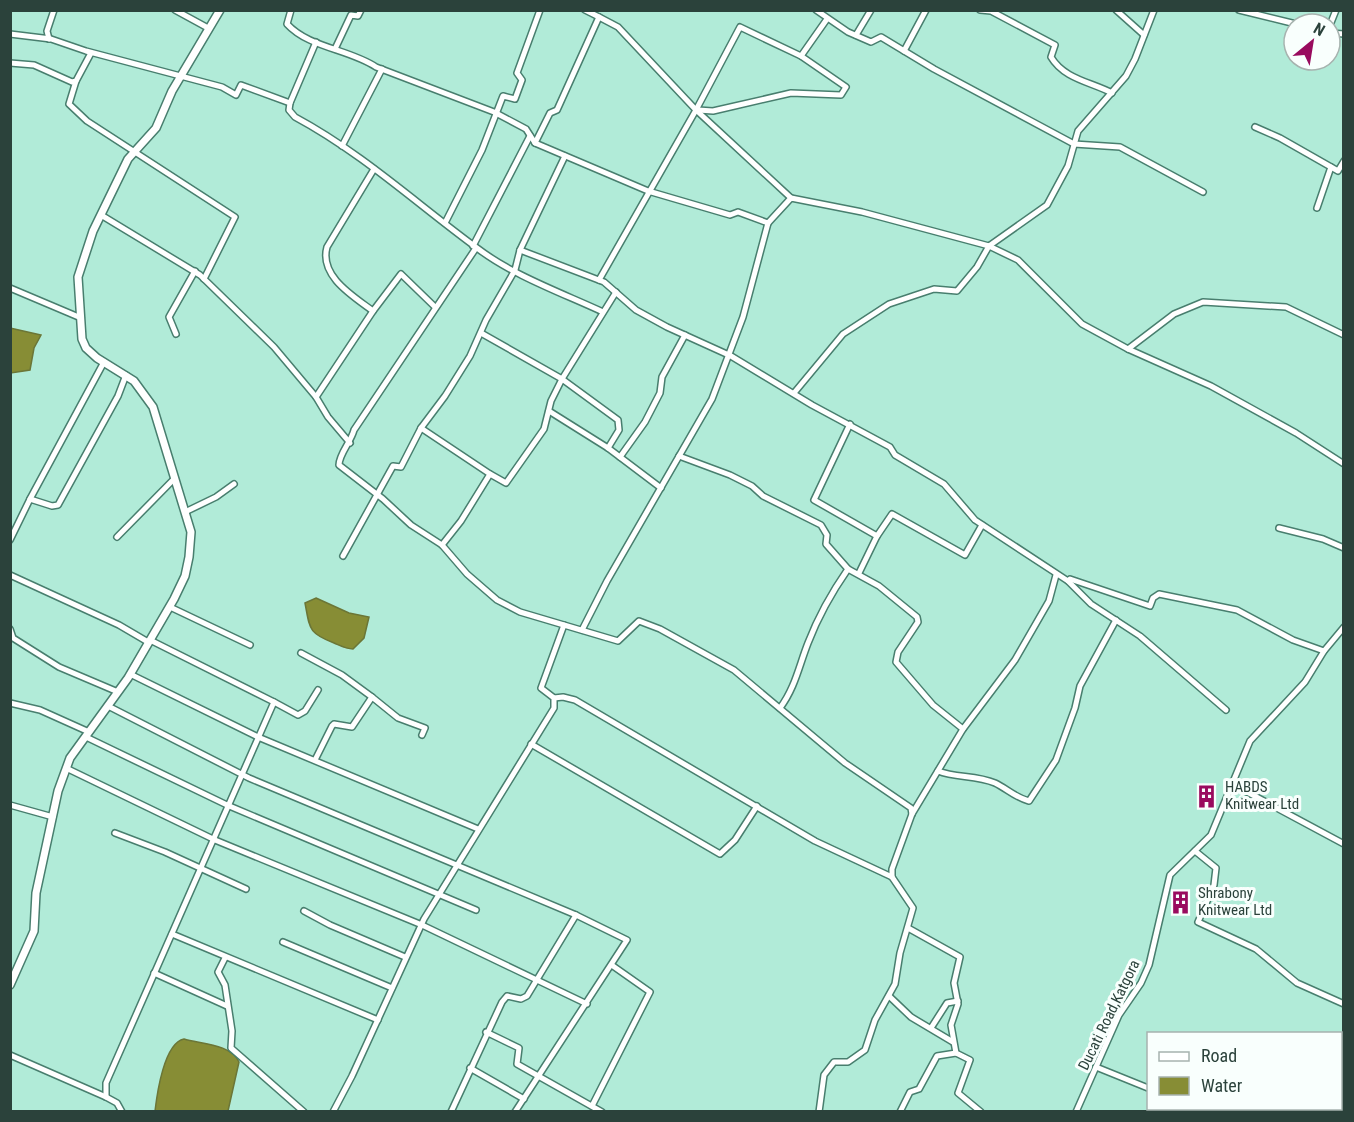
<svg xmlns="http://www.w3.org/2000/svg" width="1354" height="1122" font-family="'Roboto Condensed',sans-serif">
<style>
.water{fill:#878d35;stroke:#6b7637;stroke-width:1.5}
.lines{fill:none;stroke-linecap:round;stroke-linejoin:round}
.minor-casing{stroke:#487e6e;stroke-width:8}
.tertiary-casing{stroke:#487e6e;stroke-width:10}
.minor{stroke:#fff;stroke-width:5}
.tertiary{stroke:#fff;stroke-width:7}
.labels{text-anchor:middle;stroke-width:6;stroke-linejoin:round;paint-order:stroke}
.poi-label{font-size:15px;fill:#2b423b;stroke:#f9fffd;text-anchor:start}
.street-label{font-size:15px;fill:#2b423b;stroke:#f9fffd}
</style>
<rect width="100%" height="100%" fill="#b1ebd8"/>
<g class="water">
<polygon points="10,328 41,335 34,348 30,370 11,373"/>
<path d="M 316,598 L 349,613 L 369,617 L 364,638 L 353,649 C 346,649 341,646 334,643 C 308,633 310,629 305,603 Z"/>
<path d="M 184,1039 C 201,1044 231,1044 239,1062 L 228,1111 L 155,1111 C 157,1094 164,1043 184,1039 Z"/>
</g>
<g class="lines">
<defs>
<g id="minor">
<polyline points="175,10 208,28"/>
<path d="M 291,10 L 287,24 C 309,48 349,49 376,67 L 494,112 L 526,129 L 535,143 L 648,191 L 730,215 L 738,212 L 768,223 L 791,198 L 862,212 L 989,246 L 1018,260 L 1082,324 L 1128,349 L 1211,386 L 1296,433 L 1344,464"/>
<polyline points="585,10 599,17"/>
<polyline points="816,10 848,32 871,42 881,37 934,69 1074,144 1120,147 1203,192"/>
<path d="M 980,10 L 991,11 L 1055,45 L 1051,57 C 1064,79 1091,82 1112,93"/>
<polyline points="1116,10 1144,35"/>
<polyline points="1239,10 1296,24"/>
<polyline points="1330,25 1336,10"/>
<polyline points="1330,33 1344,34"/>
<polyline points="10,34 51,39 86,51 222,87 236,95 241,85 290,103"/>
<polyline points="856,35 871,10"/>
<polyline points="49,39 47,31 54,10"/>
<path d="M 316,42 L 290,103 L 289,110 L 295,117 C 362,153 417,204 477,248 C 512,275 562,293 603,312"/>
<polyline points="335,49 351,15 358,16 361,10"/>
<polyline points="904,51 926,10"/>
<polyline points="10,63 34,65 72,82 76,81 91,53"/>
<polyline points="76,81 69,104 87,121 235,217 204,279"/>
<polyline points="698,110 713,111 791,93 841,95 846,87 801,56 827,19"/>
<polyline points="1255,127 1280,138 1338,171 1344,161"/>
<polyline points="535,143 550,113 557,110 599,17 618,27 696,110 791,198"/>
<polyline points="342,146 382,69"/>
<polyline points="1317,208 1331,167"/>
<polyline points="101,215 200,275 274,347 316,397"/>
<polyline points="445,223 482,150 503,96 515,99 522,80 517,73 540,10"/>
<polyline points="473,246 530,136"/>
<polyline points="989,246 1047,205 1068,166 1078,131 1126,76 1135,59 1154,10"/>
<path d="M 476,248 L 354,430 C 351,442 339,454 339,465 L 383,499 L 411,525 L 442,545 L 467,574 L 497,600 L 520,612 L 618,641 L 639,621 L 660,629 L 734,670 L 845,763 L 911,808 L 912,814"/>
<polyline points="520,250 604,282 636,310 667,327 731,356 812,405 890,447 895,455 944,484 975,520 1068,581 1070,579 1150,606 1153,598 1159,594 1237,610 1293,640 1324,651"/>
<polyline points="599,280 696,110 740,27 801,56"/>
<polyline points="10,288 81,318"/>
<path d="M 373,311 C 353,296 319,276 327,247 L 374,169"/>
<polyline points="481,333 562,379 618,420 619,430 608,448"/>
<polyline points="176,334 169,317 195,271"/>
<polyline points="1128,349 1174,314 1203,302 1286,307 1344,335"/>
<polyline points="794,393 843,334 889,304 934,289 957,291 977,267 989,246"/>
<polyline points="549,411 608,448 661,488"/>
<polyline points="850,424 814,500 877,536 859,573"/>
<polyline points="421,428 490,474 461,521 442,545"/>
<polyline points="350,443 328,417 316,397 373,311 401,274 435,307"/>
<path d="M 679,456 L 730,475 L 752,486 L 763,496 L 821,525 L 827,535 L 826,544 L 848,569 C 832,592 818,617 808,643 C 799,666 795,688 780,708"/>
<polyline points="620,457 645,422 660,393 662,377 685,335"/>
<polyline points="490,474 506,483 544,429 551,401 562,379 616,292"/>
<polyline points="30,499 104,362"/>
<polyline points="185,512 216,497 234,484"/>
<polyline points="1279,528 1323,539 1344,548"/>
<polyline points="877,536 892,514 965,555 982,525"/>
<polyline points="117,537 175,478"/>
<polyline points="10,540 30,499 52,506 58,505 118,396 126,375"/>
<polyline points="343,556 393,466 401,467 421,428 445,396 470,356 486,320 515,270 520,250 565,156"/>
<polyline points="848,569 879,586 917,617 918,622 898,652 896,662 933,705 963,729"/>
<polyline points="10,575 119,625 148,642"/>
<polyline points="1068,581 1091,604 1140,636 1226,710"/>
<polyline points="170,607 250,645"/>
<polyline points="10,629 13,638 59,667 118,692"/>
<polyline points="582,630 607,581 712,399 743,317 768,223"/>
<polyline points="301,653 342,675 372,697"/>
<polyline points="130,674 258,737 478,829"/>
<polyline points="554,698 563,697 575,700 815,841 892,877"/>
<polyline points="274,702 298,715 305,711 318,690"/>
<polyline points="10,703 40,710 89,732"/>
<polyline points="108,706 249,778 576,915 627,940 515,1112"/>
<polyline points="86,737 227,805 476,910"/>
<polyline points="531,744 720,854 735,840 757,806"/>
<polyline points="315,760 332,726 334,724 352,727 372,697 398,718 425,728 422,735"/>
<polyline points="66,768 215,840 422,925 587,1004"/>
<path d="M 938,771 C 956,778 976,775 995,783 C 1006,788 1016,798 1029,801 L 1056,760 L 1075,708 L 1080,686 L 1116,620"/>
<polyline points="1234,785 1344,844"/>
<polyline points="10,805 53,817"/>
<polyline points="115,833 165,852 246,889"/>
<polyline points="1195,851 1216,868 1214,885 1198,922 1256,949 1297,983 1344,1004"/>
<polyline points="304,911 330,925 405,957"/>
<polyline points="908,928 960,957 954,983 958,1004 951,1025 956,1053 970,1060 958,1093 981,1112"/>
<polyline points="172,934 378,1020"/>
<polyline points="283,942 392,988"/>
<polyline points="225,958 218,972 225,985 232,1031 231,1048 304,1112"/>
<polyline points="154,973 227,1006"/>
<polyline points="889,996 911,1017 953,1042"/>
<polyline points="931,1028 947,1003 958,1001"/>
<polyline points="486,1032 519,1048 517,1064 602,1112"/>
<polyline points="10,1055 106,1097 117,1103 122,1112"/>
<polyline points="1096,1067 1148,1088"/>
<polyline points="470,1068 524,1099"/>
<polyline points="106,1097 106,1083 274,702 150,640"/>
<polyline points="592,1106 650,992 613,966"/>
<polyline points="1193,1108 1200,1112"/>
<polyline points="333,1112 352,1076 424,919 554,708 554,698 541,688 564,625"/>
<polyline points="451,1112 502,1002 507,996 521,999 527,996 576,915"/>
<polyline points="819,1112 824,1075 834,1062 848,1062 865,1050 875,1020 895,984 900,953 913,908 892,877 892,869 912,814 963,729 1015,660 1049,601 1056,575"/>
<polyline points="900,1112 910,1092 919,1089 937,1056 956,1053"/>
<polyline points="1076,1112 1119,1015 1141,983 1149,965 1170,875 1211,835 1250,741 1305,682 1324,651 1344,627"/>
</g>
<polyline id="tertiary" points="10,985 34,931 36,893 58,791 70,758 128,678 174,599 185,576 189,557 191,532 153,407 134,381 97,358 86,348 82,339 78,277 93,231 128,159 156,128 172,91 220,10"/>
</defs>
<use href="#minor" class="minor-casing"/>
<use href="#tertiary" class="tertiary-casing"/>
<use href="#minor" class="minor"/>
<use href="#tertiary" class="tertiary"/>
</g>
<defs>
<symbol id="building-bare" viewBox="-9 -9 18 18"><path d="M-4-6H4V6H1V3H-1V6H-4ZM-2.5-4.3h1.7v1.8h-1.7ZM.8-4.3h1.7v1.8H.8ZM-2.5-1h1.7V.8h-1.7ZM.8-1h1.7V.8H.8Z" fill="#990b5e" stroke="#f9fffd" stroke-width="2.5" paint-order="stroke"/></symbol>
</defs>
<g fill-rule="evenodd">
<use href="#building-bare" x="1190" y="780" width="33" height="33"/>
<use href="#building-bare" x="1164" y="886" width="33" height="33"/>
</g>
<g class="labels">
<g class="poi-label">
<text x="1225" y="792">HABDS<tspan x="1225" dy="17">Knitwear Ltd</tspan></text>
<text x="1198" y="898">Shrabony<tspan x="1198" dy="17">Knitwear Ltd</tspan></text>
</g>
<g class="street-label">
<text transform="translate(1109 1015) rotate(-64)" y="5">Ducati Road,Katgora</text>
</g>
</g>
<rect width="1354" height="1122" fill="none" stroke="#2b423b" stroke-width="24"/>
<rect x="1147" y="1032" width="195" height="78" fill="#f9fffd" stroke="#a7b3af" stroke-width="1.5"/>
<rect x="1159" y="1052" width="30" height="9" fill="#ffffff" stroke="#a7b3af" stroke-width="1.5"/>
<text x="1201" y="1062" font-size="18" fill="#2b423b">Road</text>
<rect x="1159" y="1077" width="30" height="18" fill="#878d35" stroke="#a7b3af" stroke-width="1.5"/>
<text x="1201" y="1092" font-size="18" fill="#2b423b">Water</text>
<g transform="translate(1312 42) rotate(30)"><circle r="28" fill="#f9fffd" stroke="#a7b3af" stroke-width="1.5"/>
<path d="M0-4.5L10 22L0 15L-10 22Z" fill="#990b5e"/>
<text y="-9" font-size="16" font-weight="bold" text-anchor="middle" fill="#2b423b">N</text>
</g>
</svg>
